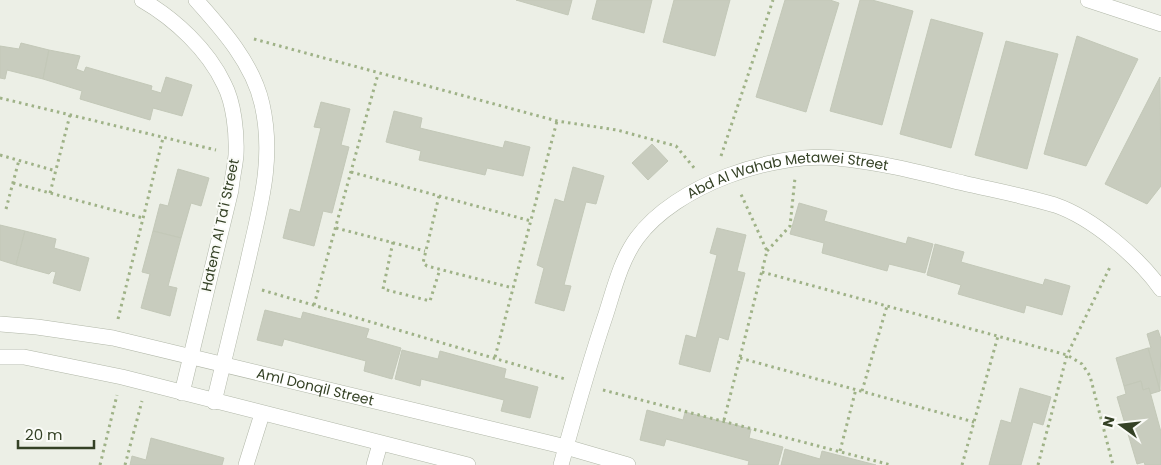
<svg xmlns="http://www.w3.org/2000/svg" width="1161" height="465" font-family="Poppins,sans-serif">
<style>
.building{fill:#c8ccbe;stroke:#c3c8b8}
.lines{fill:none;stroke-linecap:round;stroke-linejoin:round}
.minor-casing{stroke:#b1b7a8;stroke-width:16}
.path{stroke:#9fb287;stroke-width:3;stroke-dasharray:2.5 4;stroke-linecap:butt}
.minor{stroke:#fff;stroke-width:15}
.labels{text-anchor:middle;stroke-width:4;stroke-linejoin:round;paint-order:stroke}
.street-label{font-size:14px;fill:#344125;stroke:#fafbf7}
</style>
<rect width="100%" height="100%" fill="#ecefe6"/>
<g class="building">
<polygon points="516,0 572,0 568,15"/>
<polygon points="597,0 652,0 644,33 592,19"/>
<polygon points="674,0 730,0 715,56 663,42"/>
<polygon points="785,0 830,0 839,3 806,112 756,97"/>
<polygon points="860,0 872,0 913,11 882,125 830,111"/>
<polygon points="931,19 983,33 951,148 900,134"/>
<polygon points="1077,36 1138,59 1086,166 1044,154"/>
<polygon points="1006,41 1058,54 1027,169 975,155"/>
<polygon points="21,43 49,50 43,79 7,70 5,79 0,78 0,46 19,49"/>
<polygon points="49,50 80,56 76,69 84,72 86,67 152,86 151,90 161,93 166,77 192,85 182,116 153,108 150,120 80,99 82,91 43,79"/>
<polygon points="1160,77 1161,186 1147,204 1105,184"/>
<polygon points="321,102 350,109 341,145 349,147 332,213 323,211 314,246 283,238 290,209 300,212 321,128 314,127"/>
<polygon points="394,111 422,118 420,128 503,148 505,141 530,147 523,176 487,168 485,175 419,160 421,151 386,142"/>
<polygon points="652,144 668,161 648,180 632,163"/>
<polygon points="573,167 604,176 596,204 586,202 564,285 571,286 564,311 535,303 544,268 537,265 555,199 564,202"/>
<polygon points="178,169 209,178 201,206 191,203 181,238 153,231 160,204 168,206"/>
<polygon points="799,203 827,211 824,221 906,244 908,237 933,244 925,273 889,264 887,271 822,253 824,243 790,234"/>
<polygon points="0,225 25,231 16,265 0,260"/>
<polygon points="717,228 746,235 737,271 745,273 728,340 719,337 710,372 679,364 686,335 696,338 717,255 710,253"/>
<polygon points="25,231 56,239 54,248 89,258 80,291 53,283 56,272 52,271 49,274 16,265"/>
<polygon points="153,231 181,238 168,286 177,288 170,316 141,308 150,274 142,272"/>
<polygon points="935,244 964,252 961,262 1043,285 1045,279 1070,286 1062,315 1026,305 1024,313 958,294 961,285 927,275"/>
<polygon points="265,310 301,319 303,312 369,329 366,338 401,348 392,379 364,371 366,361 284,339 282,346 257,340"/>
<polygon points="1158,330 1161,339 1160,391 1148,348 1151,348 1147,334"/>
<polygon points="1148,348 1160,391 1150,394 1149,388 1143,390 1141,381 1124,386 1116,358"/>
<polygon points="402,350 438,359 440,351 506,369 504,378 538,387 530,418 501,411 504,400 421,379 420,386 395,379"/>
<polygon points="1141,381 1143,390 1149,388 1161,432 1161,465 1145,465 1144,462 1137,464 1117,397 1126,394 1124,386"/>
<polygon points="1020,388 1051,397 1043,425 1033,422 1021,465 989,465 1001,420 1011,423"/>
<polygon points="647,410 683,420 685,412 751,429 749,438 783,447 778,465 748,465 749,461 666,439 664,446 640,440"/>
<polygon points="151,438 224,458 222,465 130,465 132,456 146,460"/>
<polygon points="785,449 820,459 822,451 876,465 781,465"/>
</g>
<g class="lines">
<defs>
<g id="minor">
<path d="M 142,0 C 175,19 208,50 224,84 C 234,103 237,134 236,155 C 235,167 232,178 231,190 L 182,393"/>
<path d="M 196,0 C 223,30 253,64 262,104 C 275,161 259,210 247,265 C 236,311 225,356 214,402"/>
<polyline points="1088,0 1161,24"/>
<path id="s1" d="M 0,324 L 37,327 L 113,338 L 566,447 L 628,465"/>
<polyline points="0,357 24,357 122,377 468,465"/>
<polyline points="246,465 262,414"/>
<polyline points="374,465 380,444"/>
<path id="s2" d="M 561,465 C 575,414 589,364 606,314 C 614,289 621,260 637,238 C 676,185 773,152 837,158 C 880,162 922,173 963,183 C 993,190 1025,196 1055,205 C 1093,218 1138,257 1161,289"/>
</g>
</defs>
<use href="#minor" class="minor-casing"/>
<g class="path">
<polyline points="254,39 557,121 617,130 676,146 695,169"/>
<polyline points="0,98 216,150"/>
<polyline points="0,155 56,171"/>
<polyline points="721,156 773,0"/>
<polyline points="351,172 531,221"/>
<polyline points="13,183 143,218"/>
<polyline points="50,193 70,115"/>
<polyline points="439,196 423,263 427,266 513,288"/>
<polyline points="6,209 19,160"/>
<polyline points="336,228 425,251"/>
<polyline points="393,242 383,289 430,301 440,269"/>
<polyline points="767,251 790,226 795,178"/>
<polyline points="762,272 1067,355 1082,364 1090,376 1113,465"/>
<polyline points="262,290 565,379"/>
<polyline points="314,305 378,74"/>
<polyline points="118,319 163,138"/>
<polyline points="495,357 557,121"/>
<polyline points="740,358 974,422"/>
<polyline points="603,390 891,465"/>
<polyline points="862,391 887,306"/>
<polyline points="724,420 767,251 740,192"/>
<polyline points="840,451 856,389"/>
<polyline points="100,465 117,395"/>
<polyline points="125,465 142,401"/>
<polyline points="962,465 998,336"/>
<polyline points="1038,465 1067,355 1111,265"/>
</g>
<use href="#minor" class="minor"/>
</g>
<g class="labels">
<g class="street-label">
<text dy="5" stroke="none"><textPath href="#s2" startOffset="411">Abd Al Wahab Metawei Street</textPath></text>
<text transform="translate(220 225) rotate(-78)" y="5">Hatem Al Ta'i Street</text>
<text dy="5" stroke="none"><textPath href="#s1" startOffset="322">Aml Donqil Street</textPath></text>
</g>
</g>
<g transform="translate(1121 425) rotate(285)" stroke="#fafbf7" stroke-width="4" paint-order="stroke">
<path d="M0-4L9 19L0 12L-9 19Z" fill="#344125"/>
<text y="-8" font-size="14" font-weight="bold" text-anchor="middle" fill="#344125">N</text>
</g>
<path d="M18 440v8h76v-8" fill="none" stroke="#344125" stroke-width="2.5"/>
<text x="25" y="440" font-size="15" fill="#344125" stroke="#fafbf7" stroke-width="4" paint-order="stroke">20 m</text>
</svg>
